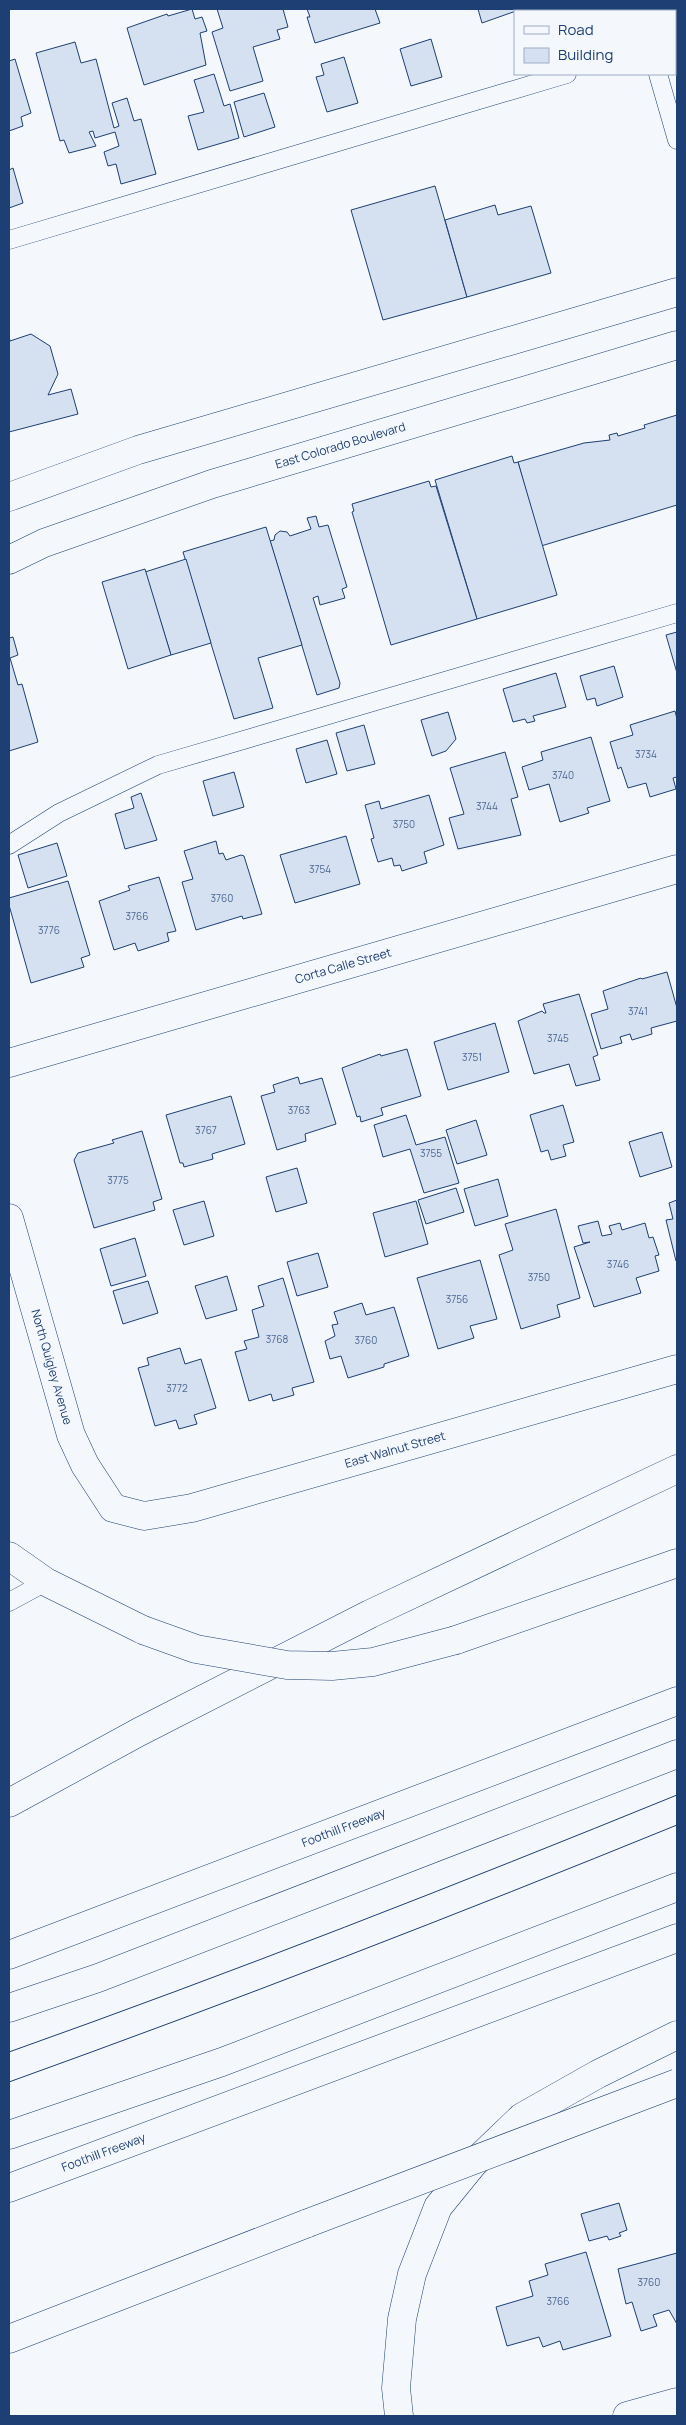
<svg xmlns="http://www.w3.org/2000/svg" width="686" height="2425" font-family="Manrope,sans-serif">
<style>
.building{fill:#d5e0f0;stroke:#1d3f73}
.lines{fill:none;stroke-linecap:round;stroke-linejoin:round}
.service-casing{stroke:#1d3f73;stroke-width:19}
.minor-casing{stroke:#1d3f73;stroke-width:29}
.primary-casing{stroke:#1d3f73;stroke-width:29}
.motorway-casing{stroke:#1d3f73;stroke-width:29}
.service{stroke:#f4f7fb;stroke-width:18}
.minor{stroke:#f4f7fb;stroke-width:28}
.primary{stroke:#f4f7fb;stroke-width:28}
.motorway{stroke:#f4f7fb;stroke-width:28}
.tram{stroke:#1d3f73;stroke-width:1}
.motorway-bridge-casing{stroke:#1d3f73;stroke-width:29;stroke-linecap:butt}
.motorway-bridge{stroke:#f4f7fb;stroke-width:28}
.labels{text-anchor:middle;stroke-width:4;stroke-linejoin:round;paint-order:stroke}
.number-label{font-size:10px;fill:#4b6792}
.street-label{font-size:12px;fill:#1d3f73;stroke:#f4f7fb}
</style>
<rect width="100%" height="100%" fill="#f4f7fb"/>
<g class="building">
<polygon points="192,9 195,19 202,17 207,31 200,33 206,65 144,85 127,28 167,14 168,16"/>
<polygon points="217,9 283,9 288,27 277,30 280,39 253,47 263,81 230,91 212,32 223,28"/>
<polygon points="307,9 375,9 380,23 315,43 307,17 310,17"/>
<polygon points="478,9 515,9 516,11 482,23"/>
<polygon points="567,9 617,9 618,11 567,11"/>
<polygon points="431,39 442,77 411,86 400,49"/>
<polygon points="75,42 81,63 96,59 114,128 119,126 112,103 127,98 134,121 141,119 156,174 121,184 116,164 108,166 104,152 119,146 115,132 95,138 93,131 89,132 96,146 69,153 64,140 60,141 36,53"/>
<polygon points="344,57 358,103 327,112 316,77 324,75 321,64"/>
<polygon points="15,59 31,113 21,117 23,126 9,131 9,61"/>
<polygon points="214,74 224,106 230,104 239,138 198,150 188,116 204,112 194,80"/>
<polygon points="264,93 275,127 244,137 234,102"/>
<polygon points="13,168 23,203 9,208 9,170"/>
<polygon points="435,186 467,297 383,320 351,210"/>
<polygon points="495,205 498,215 531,206 551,273 467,297 445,220"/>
<polygon points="31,334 50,346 58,374 48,395 71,389 78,414 9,432 9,336 10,341"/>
<polygon points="677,415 677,505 541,546 518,462 584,443 610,440 609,435 617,433 618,436 645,428 644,425"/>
<polygon points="512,456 514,463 518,462 557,595 477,619 435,480"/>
<polygon points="429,481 431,487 436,486 477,619 391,645 352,512 354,511 352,504"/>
<polygon points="316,516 319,527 328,525 347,587 342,589 345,598 320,605 318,596 313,598 340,683 339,688 317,695 270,541 274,540 275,535 280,531 287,532 290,536 311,529 307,518"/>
<polygon points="266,527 302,645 258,658 273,708 234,719 183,552"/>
<polygon points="186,559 211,643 171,655 145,572"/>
<polygon points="145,569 171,655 128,669 102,582"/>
<polygon points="677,632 677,673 666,635"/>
<polygon points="13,637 18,655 10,658 18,685 22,684 38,742 9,751 9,638"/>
<polygon points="614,666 623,697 597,706 595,698 587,700 580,676"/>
<polygon points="556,673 566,707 533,716 535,721 527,723 525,719 513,722 503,689"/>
<polygon points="675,711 677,719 677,777 673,778 676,789 650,797 646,783 628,788 621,767 618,769 610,742 633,735 630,725"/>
<polygon points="448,712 456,739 446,751 432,756 421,720"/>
<polygon points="364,725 375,764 347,771 336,733"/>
<polygon points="591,737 610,801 587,808 589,813 560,822 549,784 529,790 522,767 543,760 541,752"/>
<polygon points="327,740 337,774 306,783 296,749"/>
<polygon points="505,752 518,797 511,799 521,835 458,849 449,818 464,814 450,768"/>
<polygon points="234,772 244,807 213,816 203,781"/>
<polygon points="141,793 157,840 125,849 115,814 134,808 131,797"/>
<polygon points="429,795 444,845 424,852 427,863 402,871 400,865 394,866 392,858 378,862 371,839 374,838 365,805 379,801 381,809"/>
<polygon points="346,836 360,884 295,903 280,855"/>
<polygon points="216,841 219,854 223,853 226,860 241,855 244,856 262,914 243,919 242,916 196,930 182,882 193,879 184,851"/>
<polygon points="57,843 67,876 28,888 18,855"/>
<polygon points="159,877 176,931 167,933 169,941 138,951 135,943 114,950 99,901 130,890 128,886"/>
<polygon points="68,881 90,955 81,958 84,967 31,983 9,905 9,898"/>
<polygon points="667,972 677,1008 677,1021 651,1028 652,1034 632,1040 630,1034 620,1037 622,1043 601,1049 591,1014 608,1009 603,991 641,978 642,979"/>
<polygon points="579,994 598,1055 593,1057 600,1080 576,1086 569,1064 534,1074 518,1021 542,1011 544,1013 546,1013 543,1004"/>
<polygon points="495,1023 509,1072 448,1090 434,1042"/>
<polygon points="407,1049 421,1096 381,1108 383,1115 361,1122 360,1116 357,1117 342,1068 380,1054 381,1056"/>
<polygon points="298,1077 300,1084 322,1078 336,1124 305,1134 306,1141 277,1150 261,1096 275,1092 273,1085"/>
<polygon points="231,1096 245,1144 212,1154 213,1159 184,1167 183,1163 180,1163 166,1115"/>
<polygon points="563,1105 574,1142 563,1145 566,1156 551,1160 548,1150 541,1152 530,1115"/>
<polygon points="406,1115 416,1145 445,1137 459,1183 424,1193 410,1149 383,1157 374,1125"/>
<polygon points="476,1120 487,1155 457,1164 446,1130"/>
<polygon points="142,1131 162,1199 153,1202 155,1210 94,1228 74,1160 78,1153 114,1143 112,1140"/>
<polygon points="662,1132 672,1167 640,1177 629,1142"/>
<polygon points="297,1168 307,1203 276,1212 266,1177"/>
<polygon points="498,1179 508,1216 475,1226 464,1189"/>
<polygon points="456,1188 464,1212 426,1224 418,1200"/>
<polygon points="677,1200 677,1261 676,1261 666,1220 673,1219 669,1203"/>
<polygon points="204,1201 214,1236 184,1245 173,1210"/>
<polygon points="416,1201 428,1244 385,1257 373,1213"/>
<polygon points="556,1209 580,1298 557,1305 560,1317 521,1329 499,1255 513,1250 505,1224"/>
<polygon points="598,1221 602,1236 612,1234 609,1226 620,1223 622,1230 645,1223 649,1238 653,1237 659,1255 655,1256 659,1271 636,1278 641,1293 594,1307 574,1247 590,1242 583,1243 578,1226"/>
<polygon points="135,1238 146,1276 111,1286 100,1249"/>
<polygon points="318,1253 328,1287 297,1296 287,1262"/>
<polygon points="480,1260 497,1319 470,1326 474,1338 438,1349 417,1278"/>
<polygon points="227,1276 237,1310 206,1319 195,1286"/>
<polygon points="283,1278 314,1382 292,1388 294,1395 273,1401 271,1394 249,1401 235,1352 247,1349 244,1341 259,1337 252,1310 264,1306 258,1286"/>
<polygon points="148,1281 158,1313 123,1324 113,1291"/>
<polygon points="362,1303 366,1315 394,1307 409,1356 384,1364 384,1367 348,1378 341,1356 330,1359 325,1341 335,1336 332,1325 338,1324 334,1312"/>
<polygon points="180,1348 185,1364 201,1359 216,1408 194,1415 197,1424 179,1429 176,1420 155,1426 138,1368 149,1365 147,1358"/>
<polygon points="619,2203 627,2230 619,2233 621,2236 609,2240 607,2236 589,2241 581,2214"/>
<polygon points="586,2252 611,2336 563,2350 560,2341 543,2347 539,2337 507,2346 496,2307 533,2296 529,2281 548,2275 545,2264"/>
<polygon points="677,2253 677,2324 669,2310 653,2315 657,2326 641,2331 632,2302 626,2304 618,2269"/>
</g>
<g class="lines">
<defs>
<g id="service">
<polyline points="675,42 677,41"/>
<polyline points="658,74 677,140"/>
<polyline points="9,240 567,74"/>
<polyline points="9,845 59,813 158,765 677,613"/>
<polyline points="9,1602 46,1582"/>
</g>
<g id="minor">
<path id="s1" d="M 9,1063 L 677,869"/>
<path id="s2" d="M 9,1218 L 71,1435 L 85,1465 L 113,1508 L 144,1516 L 192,1508 L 677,1369"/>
<polyline points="627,2416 677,2402"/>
</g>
<g id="primary">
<polyline points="9,497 138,450 677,292"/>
<path id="s3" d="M 9,560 L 44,543 L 212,484 L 677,345"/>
</g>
<g id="motorway">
<polyline points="9,1556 46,1582 143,1630"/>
<polyline points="456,1640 677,1563"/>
<polyline points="9,1803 139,1732 370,1614 677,1469"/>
<path id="s4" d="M 9,1955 L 677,1701"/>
<polyline points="9,2008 98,1978 677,1754"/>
<polyline points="9,2135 222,2062 677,1887"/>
<path id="s5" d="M 9,2188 L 677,1938"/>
<polyline points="9,2339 308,2223"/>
<polyline points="399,2416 396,2388 402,2319 412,2274 438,2207 473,2164 522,2117 598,2074 677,2035"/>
</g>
</defs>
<use href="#service" class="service-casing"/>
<use href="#minor" class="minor-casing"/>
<use href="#primary" class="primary-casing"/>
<use href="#motorway" class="motorway-casing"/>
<use href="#service" class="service"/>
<use href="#minor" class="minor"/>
<use href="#primary" class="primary"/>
<use href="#motorway" class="motorway"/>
<g class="tram">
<path d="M 9,2052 C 234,1972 456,1885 677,1795"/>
<path d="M 9,2082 C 234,2001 456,1915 677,1825"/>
</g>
<defs>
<g id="motorway-bridge">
<polyline points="143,1630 196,1649 287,1665 332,1666 373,1662 456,1640"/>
<polyline points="308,2223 677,2083"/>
</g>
</defs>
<use href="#motorway-bridge" class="motorway-bridge-casing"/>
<use href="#motorway-bridge" class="motorway-bridge"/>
</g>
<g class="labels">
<g class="number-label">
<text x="646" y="758">3734</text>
<text x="563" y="779">3740</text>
<text x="487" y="810">3744</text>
<text x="404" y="828">3750</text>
<text x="320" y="873">3754</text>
<text x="222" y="902">3760</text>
<text x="137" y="920">3766</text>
<text x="49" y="934">3776</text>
<text x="638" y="1015">3741</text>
<text x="558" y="1042">3745</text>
<text x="472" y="1061">3751</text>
<text x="299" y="1114">3763</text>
<text x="206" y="1134">3767</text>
<text x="431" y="1157">3755</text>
<text x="118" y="1184">3775</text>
<text x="618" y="1268">3746</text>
<text x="539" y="1281">3750</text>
<text x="457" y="1303">3756</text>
<text x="277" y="1343">3768</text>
<text x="366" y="1344">3760</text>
<text x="177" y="1392">3772</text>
<text x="649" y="2286">3760</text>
<text x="558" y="2305">3766</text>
</g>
<g class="street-label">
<text dy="4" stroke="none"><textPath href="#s3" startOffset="351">East Colorado Boulevard</textPath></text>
<text dy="4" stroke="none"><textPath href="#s1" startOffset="348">Corta Calle Street</textPath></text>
<text dy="4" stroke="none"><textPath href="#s2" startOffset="155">North Quigley Avenue</textPath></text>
<text dy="4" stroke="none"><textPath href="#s2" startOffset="602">East Walnut Street</textPath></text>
<text dy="4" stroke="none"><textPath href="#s4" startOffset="358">Foothill Freeway</textPath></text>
<text dy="4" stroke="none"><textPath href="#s5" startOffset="101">Foothill Freeway</textPath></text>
</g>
</g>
<rect width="686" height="2425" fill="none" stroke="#1d3f73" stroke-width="20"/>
<rect x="514" y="10" width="162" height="65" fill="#f4f7fb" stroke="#9eadc5"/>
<rect x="524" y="26" width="25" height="8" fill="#f4f7fb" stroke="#9eadc5"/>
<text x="558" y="35" font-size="15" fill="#1d3f73">Road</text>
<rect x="524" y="48" width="25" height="15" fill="#d5e0f0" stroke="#9eadc5"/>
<text x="558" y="60" font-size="15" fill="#1d3f73">Building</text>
</svg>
